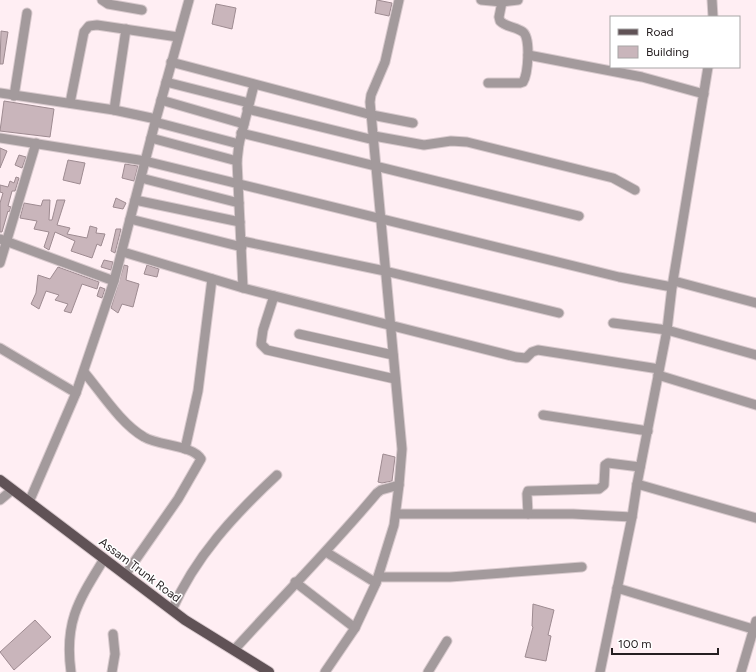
<svg xmlns="http://www.w3.org/2000/svg" width="756" height="672" font-family="Figtree,sans-serif">
<style>
.building{fill:#c9b5bb;stroke:#9e8b91}
.lines{fill:none;stroke-linecap:round;stroke-linejoin:round}
.street-casing{stroke:#d8c9cd;stroke-width:11}
.primary-casing{stroke:#d8c9cd;stroke-width:12}
.street{stroke:#a39a9c;stroke-width:9}
.primary{stroke:#605256;stroke-width:10}
.labels{text-anchor:middle;stroke-width:3;stroke-linejoin:round;paint-order:stroke}
.street-label{font-size:12px;fill:#251e20;stroke:#fff}
</style>
<rect width="100%" height="100%" fill="#ffeef3"/>
<g class="building">
<polygon points="377,0 392,3 389,16 375,13"/>
<polygon points="216,4 236,8 232,29 212,24"/>
<polygon points="1,31 8,32 3,64 0,64"/>
<polygon points="4,101 54,109 50,137 0,131"/>
<polygon points="0,148 7,151 0,168"/>
<polygon points="19,155 26,157 22,168 15,165"/>
<polygon points="68,160 85,163 80,184 63,180"/>
<polygon points="125,164 138,166 134,181 122,178"/>
<polygon points="16,177 19,178 15,191 12,191 8,206 11,207 9,212 8,211 2,232 0,232 0,203 3,193 0,192 0,185 8,187 10,181 14,183"/>
<polygon points="116,198 126,203 123,209 113,207"/>
<polygon points="43,200 50,200 49,220 52,220 57,200 65,200 57,225 70,228 67,234 87,238 90,226 97,228 96,233 105,234 101,246 97,244 92,258 71,251 75,241 55,232 49,250 44,247 49,232 34,229 37,221 20,218 24,203 41,206"/>
<polygon points="116,229 121,229 115,253 111,251"/>
<polygon points="104,260 113,262 111,270 101,267"/>
<polygon points="124,265 128,266 126,280 139,284 133,307 122,304 118,313 111,308"/>
<polygon points="147,265 159,269 157,277 144,274"/>
<polygon points="58,267 99,282 97,289 82,284 71,313 64,311 68,304 55,300 59,295 46,291 39,309 31,304 36,293 38,275 50,279"/>
<polygon points="100,287 105,289 102,298 97,296"/>
<polygon points="383,454 395,457 392,481 382,483 378,482"/>
<polygon points="533,604 554,610 548,635 551,636 546,661 525,657 533,627 532,626"/>
<polygon points="35,620 51,637 14,670 0,652"/>
</g>
<g class="lines">
<defs>
<g id="street">
<polyline points="102,0 108,4 142,10"/>
<polyline points="481,0 502,2 518,0"/>
<polyline points="712,0 713,17"/>
<polyline points="528,55 642,77 704,94"/>
<polyline points="171,62 372,115 413,123"/>
<polyline points="166,82 249,103"/>
<path d="M 488,83 L 520,83 L 523,82 C 528,74 531,38 523,32 C 516,27 506,27 500,21 L 499,17 L 502,2"/>
<polyline points="0,93 114,110 156,119"/>
<polyline points="14,96 27,13"/>
<polyline points="161,100 244,124"/>
<polyline points="70,103 84,32 89,26 97,25 178,37"/>
<polyline points="247,109 374,140"/>
<polyline points="114,110 126,29"/>
<polyline points="155,122 239,144"/>
<polyline points="241,133 579,216"/>
<polyline points="374,136 424,145 451,141 467,142 613,178 635,190"/>
<polyline points="0,138 145,161 619,277 672,287"/>
<polyline points="151,138 237,161"/>
<polyline points="141,178 239,203"/>
<polyline points="135,200 240,222"/>
<polyline points="130,219 242,247"/>
<polyline points="0,239 114,281"/>
<polyline points="242,241 385,271 559,313"/>
<polyline points="123,252 243,288 516,357 526,358 532,352 538,350 659,369"/>
<polyline points="0,263 36,143"/>
<polyline points="674,281 756,303"/>
<polyline points="243,288 237,161 239,144 254,85"/>
<polyline points="274,296 263,330 261,344 267,350 395,379"/>
<polyline points="613,323 667,330 756,355"/>
<polyline points="299,334 393,355"/>
<polyline points="0,348 76,393"/>
<path d="M 84,372 C 101,392 121,424 144,437 C 159,446 193,445 201,459 L 178,499 L 125,575"/>
<polyline points="658,375 756,405"/>
<polyline points="543,415 648,431"/>
<polyline points="185,449 198,391 212,279"/>
<polyline points="637,484 756,518"/>
<polyline points="0,500 12,490"/>
<polyline points="29,502 76,393 114,281 156,119 189,0"/>
<polyline points="396,514 573,514 632,517"/>
<polyline points="528,514 527,494 528,491 599,489 604,485 605,465 608,463 640,467"/>
<polyline points="326,552 376,583"/>
<polyline points="378,577 450,577 582,567"/>
<polyline points="295,582 355,628"/>
<polyline points="617,588 756,630"/>
<path d="M 172,610 C 195,557 234,515 277,475"/>
<path d="M 234,650 C 281,598 331,548 377,493 L 381,490 L 399,485"/>
<path d="M 71,672 C 64,621 79,600 104,559"/>
<polyline points="112,672 115,654 113,634"/>
<polyline points="325,672 355,628 376,583 394,525 399,485 402,449 370,102 371,95 385,62 399,0"/>
<polyline points="428,672 447,641"/>
<polyline points="600,672 632,517 637,484 667,330 672,287 708,67"/>
<polyline points="741,672 756,621"/>
</g>
<polyline id="primary" points="0,480 185,620 269,672"/>
</defs>
<use href="#street" class="street-casing"/>
<use href="#primary" class="primary-casing"/>
<use href="#street" class="street"/>
<use href="#primary" class="primary"/>
</g>
<g class="labels">
<g class="street-label">
<text transform="translate(140 570) rotate(37)" y="4">Assam Trunk Road</text>
</g>
</g>
<rect x="610" y="16" width="130" height="52" fill="#ffffff" stroke="#a8a5a6"/>
<rect x="618" y="29" width="20" height="6" fill="#605256" stroke="#a8a5a6"/>
<text x="646" y="36" font-size="12" fill="#251e20">Road</text>
<rect x="618" y="46" width="20" height="12" fill="#c9b5bb" stroke="#a8a5a6"/>
<text x="646" y="56" font-size="12" fill="#251e20">Building</text>
<path d="M612 648v6h106v-6" fill="none" stroke="#251e20" stroke-width="2"/>
<text x="618" y="648" font-size="12" fill="#251e20" stroke="#ffffff" stroke-width="3" paint-order="stroke">100 m</text>
</svg>
